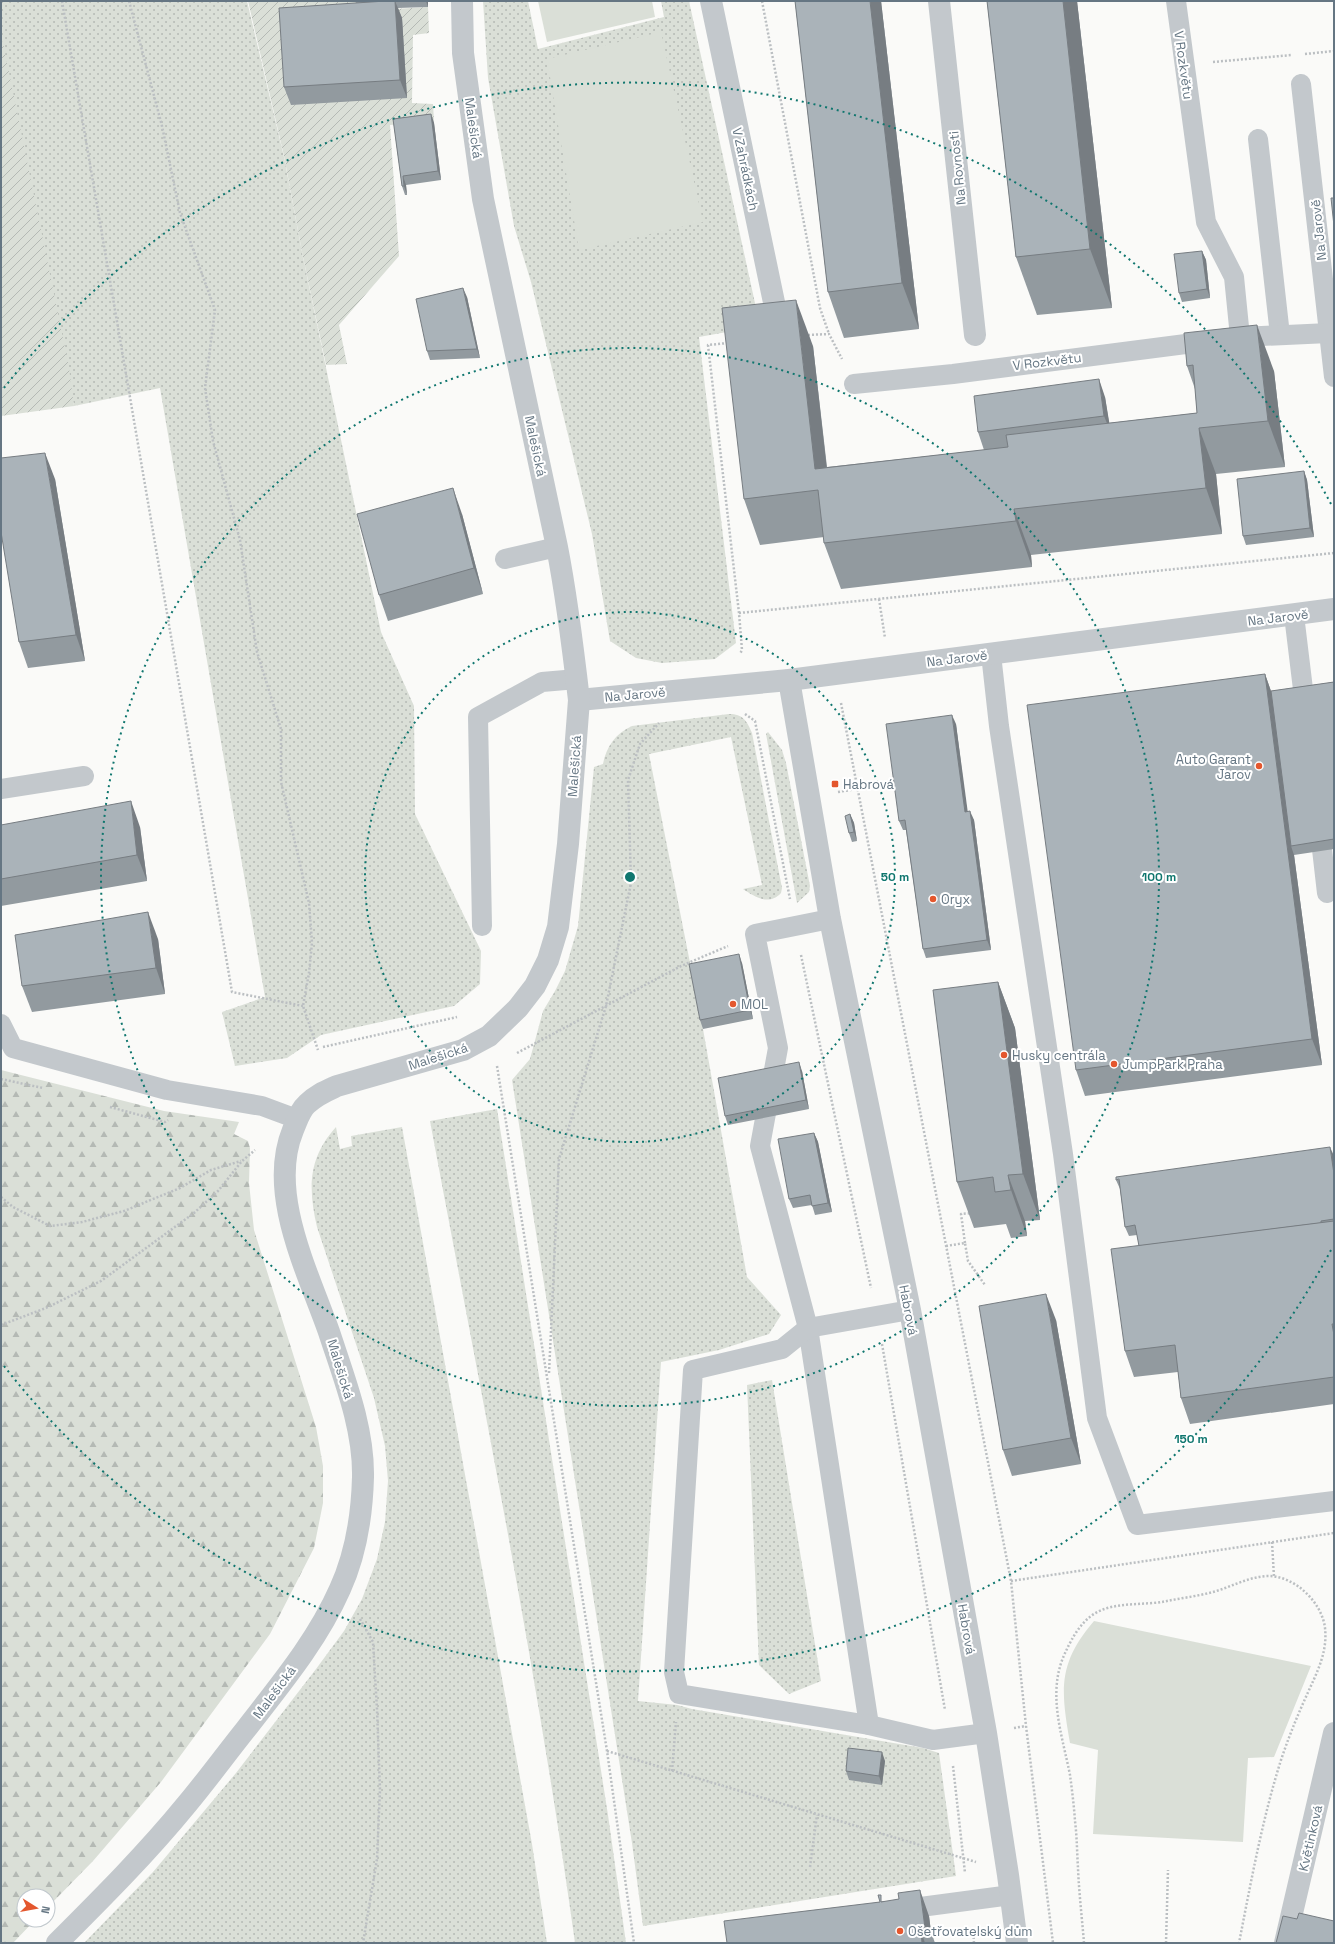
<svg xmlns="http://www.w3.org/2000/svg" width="1335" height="1944" font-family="'Space Grotesk',sans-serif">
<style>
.grass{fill:url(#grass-dots)}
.forest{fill:url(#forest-firs)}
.park{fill:#dadfd7}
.garden{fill:url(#garden-furrows)}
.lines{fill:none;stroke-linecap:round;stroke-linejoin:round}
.path{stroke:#bbbfc2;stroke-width:2.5;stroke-dasharray:2 2;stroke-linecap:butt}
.service{stroke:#c3c8cc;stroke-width:20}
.pedestrian{stroke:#c3c8cc;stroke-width:22}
.minor{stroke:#c3c8cc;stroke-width:22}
.tertiary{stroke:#c3c8cc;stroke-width:22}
.wall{fill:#929a9f}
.shaded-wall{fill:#777d82}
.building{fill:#aab3b9;stroke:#777d82}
.ring{fill:none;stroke:#0f766e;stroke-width:2;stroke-dasharray:2 4}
.poi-dot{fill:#e4572e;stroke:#fff;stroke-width:1.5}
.labels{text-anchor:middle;stroke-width:4;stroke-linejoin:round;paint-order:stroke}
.street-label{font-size:13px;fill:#657683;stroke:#fff}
.poi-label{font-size:13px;fill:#657683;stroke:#fff;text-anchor:start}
.centre{fill:#0f766e;stroke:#fff;stroke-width:2}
.ring-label{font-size:12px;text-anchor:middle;font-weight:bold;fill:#0f766e;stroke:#fff;stroke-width:4;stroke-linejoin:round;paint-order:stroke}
</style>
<defs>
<pattern id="grass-dots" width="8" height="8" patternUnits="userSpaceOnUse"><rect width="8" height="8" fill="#dadfd7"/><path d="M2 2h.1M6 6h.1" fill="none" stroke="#b4b9b4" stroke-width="1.8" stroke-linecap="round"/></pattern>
<pattern id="forest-firs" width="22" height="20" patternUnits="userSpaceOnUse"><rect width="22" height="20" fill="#dadfd7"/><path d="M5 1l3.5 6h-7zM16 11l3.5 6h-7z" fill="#b4b9b4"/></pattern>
<pattern id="garden-furrows" width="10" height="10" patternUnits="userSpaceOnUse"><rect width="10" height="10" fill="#dadfd7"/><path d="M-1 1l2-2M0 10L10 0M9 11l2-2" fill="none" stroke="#b4b9b4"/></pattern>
</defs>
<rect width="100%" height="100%" fill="#fafaf8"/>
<g class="grass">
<polygon points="1,1 247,1 284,157 303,257 381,632 414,706 415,814 481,951 480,984 454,1006 321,1035 287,1058 235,1066 222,1012 265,997 160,388 74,406 1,40"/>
<polygon points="483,1 528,1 538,49 664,17 661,1 689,1 760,326 699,337 736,643 715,659 662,663 636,658 610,641 592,534 531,282 514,226 488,78"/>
<path d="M 729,714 C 743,714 747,721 752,733 L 782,888 L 781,893 C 769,906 755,897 743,889 L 762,885 L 731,737 L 649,754 L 703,1029 L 747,1277 L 781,1315 L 769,1334 L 719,1350 L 661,1362 L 638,1701 L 677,1705 L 692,1709 L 923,1748 L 939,1753 L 956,1876 L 643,1926 L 632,1843 L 512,1080 L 530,1059 L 543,1011 L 555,991 L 565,971 L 578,926 L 594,767 L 603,764 C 606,747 616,733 632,726 Z"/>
<polygon points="768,732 782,750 786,763 810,886 809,892 797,903 766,734"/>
<path d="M 497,1109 L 608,1815 L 626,1943 L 575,1943 C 537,1668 481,1394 430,1121 Z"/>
<path d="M 336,1127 L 340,1149 L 352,1146 L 351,1136 L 402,1127 L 532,1844 L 547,1943 L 84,1943 L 153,1872 L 236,1773 L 316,1669 L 344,1631 L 362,1599 L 377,1559 L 385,1522 L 388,1481 L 385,1446 L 374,1398 L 317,1227 C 308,1188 308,1158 336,1127 Z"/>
<polygon points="772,1380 821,1681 789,1694 759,1665 747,1385"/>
</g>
<polygon class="forest" points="1,1070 164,1111 239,1122 234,1134 248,1141 250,1148 249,1183 254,1230 316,1427 323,1466 323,1503 314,1548 270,1634 161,1782 93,1861 48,1907 48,1896 24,1896 24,1920 35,1920 13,1943 1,1943"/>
<g class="park">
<polygon points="538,1 652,1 655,17 547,42"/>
<polygon points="661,32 703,222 579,250 547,59"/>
<path d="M 1094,1621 L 1311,1666 L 1274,1757 L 1248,1758 L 1243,1842 L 1093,1834 L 1098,1750 L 1070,1743 C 1061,1691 1057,1664 1094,1621 Z"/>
</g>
<g class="garden">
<polygon points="248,1 358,1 359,11 428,7 429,33 413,35 412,103 433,104 434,121 390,125 399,256 339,325 347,364 326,365 303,257 284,156"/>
<polygon points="1,33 69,368 74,406 1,416"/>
</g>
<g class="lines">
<g class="path">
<polyline points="62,1 232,992 303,1006"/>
<polyline points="129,1 162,126 180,213 215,310 205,388 213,441 240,540 257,652 281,729 281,782 309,903 312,943 309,973 303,1006 318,1050"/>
<polyline points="762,1 820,308 829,334"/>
<polyline points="1305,54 1334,51"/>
<polyline points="1213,62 1292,55"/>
<polyline points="808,335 829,334 842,359"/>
<polyline points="728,343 708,345 739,613 742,650 740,654"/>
<polyline points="879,599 885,638"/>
<polyline points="739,613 1334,553"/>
<polyline points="841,703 1011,1581 1026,1726 1053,1943"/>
<polyline points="745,714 755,721 790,899"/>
<polyline points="838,792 857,789"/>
<polyline points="801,955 871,1288"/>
<polyline points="323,1047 457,1017"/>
<polyline points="517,1053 681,966 728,946"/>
<polyline points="497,1066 607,1751 634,1943"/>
<polyline points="1,1079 43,1088"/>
<polyline points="110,1107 165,1122 168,1120"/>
<polyline points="1,1197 13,1207 50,1226 82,1222 124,1211 180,1188 211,1170 241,1161"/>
<polyline points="965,1243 961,1214 972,1213"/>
<polyline points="946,1246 965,1243 968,1261 985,1285"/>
<polyline points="1,1325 46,1308 101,1281 194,1213 218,1191 242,1161 255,1150"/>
<polyline points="882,1344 945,1710"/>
<polyline points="549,1373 559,1159 606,1006 631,883 628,780 640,744 659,723"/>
<polyline points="1272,1542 1274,1577"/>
<polyline points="1011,1581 1334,1533"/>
<polyline points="360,1619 373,1642 377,1709 380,1790 377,1859 363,1943"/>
<polyline points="1014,1728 1026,1726"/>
<polyline points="607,1751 976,1862"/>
<polyline points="953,1766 965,1873"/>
<polyline points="672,1771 676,1722"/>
<polyline points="810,1867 817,1815"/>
<polyline points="973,1929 974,1943"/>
<path d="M 1084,1943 C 1082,1918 1079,1893 1078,1868 C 1077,1853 1077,1837 1075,1821 C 1074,1806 1072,1790 1070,1775 C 1062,1734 1046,1691 1066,1651 C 1072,1638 1081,1622 1094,1614 C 1114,1601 1144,1606 1167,1601 C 1182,1598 1198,1596 1213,1592 C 1231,1587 1248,1577 1267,1576 C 1294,1575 1322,1602 1325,1628 C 1328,1654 1315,1676 1305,1699 C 1296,1719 1288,1739 1281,1760 C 1262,1820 1251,1882 1239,1943"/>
<polyline points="1166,1943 1168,1870"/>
</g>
<g class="service">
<polyline points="1176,1 1206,222 1234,277 1240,337"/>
<polyline points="1301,84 1334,377"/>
<polyline points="1258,139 1280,335"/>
<polyline points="854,384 953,374 1240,337 1329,333"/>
<polyline points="505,559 557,547"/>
<polyline points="1294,615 1306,714"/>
<polyline points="991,654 999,726 1063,1154 1097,1418 1137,1525 1334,1501"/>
<polyline points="1,789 84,776"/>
<polyline points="1319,823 1327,893"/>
<polyline points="830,919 755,934 778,1048 760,1146 808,1328 869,1725"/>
<polyline points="482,926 478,717 542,682 577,679"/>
<polyline points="1,1024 13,1048 167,1090 262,1106 297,1119"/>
<polyline points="910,1310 808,1328 782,1349 693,1370 674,1672 679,1694 869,1725 933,1740 986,1733"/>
<polyline points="898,1910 1011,1895"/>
</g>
<polyline class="pedestrian" points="939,1 975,335"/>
<g class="minor">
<polyline points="711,1 780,331"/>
<polyline points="789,680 830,919 910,1310 986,1733 1008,1875 1017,1943"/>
<polyline points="1285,1943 1334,1733"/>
</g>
<g class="tertiary">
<polyline points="579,700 789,680 1334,609"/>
<path d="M 57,1943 C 102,1898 147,1853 187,1804 C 207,1780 226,1754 246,1729 C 280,1685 317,1641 340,1589 C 356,1554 362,1515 363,1477 C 364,1428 344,1378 329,1332 C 308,1272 267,1193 293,1130 C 297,1121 300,1110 307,1104 C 316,1095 326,1091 337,1086 L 463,1050 L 489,1036 L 518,1008 L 535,986 L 548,960 L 558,927 L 568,844 L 579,700 C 573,648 567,598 557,547 L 483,199 L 463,53 L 462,1"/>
</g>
</g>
<g class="wall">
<polygon points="355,1 428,1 428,7 398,8 402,18 407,98 291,105 284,87 356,3"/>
<polygon points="795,1 881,1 919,329 844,338 828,292"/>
<polygon points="987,1 1077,1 1112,308 1037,315 1016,257"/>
<polygon points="431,114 434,123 441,180 406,185 407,195 405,195 402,186 393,119"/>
<polygon points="1202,251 1206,260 1210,298 1182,302 1179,293"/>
<polygon points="467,297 480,358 430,360 427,351"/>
<polygon points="1184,333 1274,371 1285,467 1216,474 1222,534 1031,555 1032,567 841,589 824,543 824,537 760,545 744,499 813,346 827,467 984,450 978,432 1105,397 1109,423 1197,413 1195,389 1187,366"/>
<polygon points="1304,471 1307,480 1314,537 1246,545 1243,536"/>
<polygon points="55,479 85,661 28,668 19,642"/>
<polygon points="462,514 483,594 388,621 379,595"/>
<polygon points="1265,674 1271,691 1334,682 1334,849 1294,855 1322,1065 1085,1096 1076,1070"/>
<polygon points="956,724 967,812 974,820 991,950 926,958 923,949 906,830 903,830 899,821"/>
<polygon points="850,814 854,823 857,841 852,842 849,833"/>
<polygon points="1,825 140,827 147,881 1,906"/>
<polygon points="158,939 165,994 32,1012 22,986"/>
<polygon points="742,963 753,1019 703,1029 700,1020"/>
<polygon points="998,982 1015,1028 1040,1220 1025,1221 1027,1236 1011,1238 1006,1224 974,1228 957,1182"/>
<polygon points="802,1071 809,1109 728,1125 725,1116"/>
<polygon points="814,1133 818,1142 832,1212 815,1215 812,1205 793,1208 789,1199"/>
<polygon points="1334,1156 1334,1404 1190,1424 1181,1398 1178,1372 1134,1377 1125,1351 1139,1246 1137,1235 1129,1236 1125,1227 1120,1189 1116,1180"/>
<polygon points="1056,1320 1081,1464 1012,1476 1003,1450"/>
<polygon points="885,1761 882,1785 849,1780 846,1771"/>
<polygon points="883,1901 929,1916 931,1932 935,1943 727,1943"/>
</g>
<g class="shaded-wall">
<polygon points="395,1 402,18 407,98 400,80"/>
<polygon points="426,1 428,1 428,7"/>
<polygon points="870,1 881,1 919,329 902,283"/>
<polygon points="1063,1 1077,1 1112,308 1090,249"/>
<polygon points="431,114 434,123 441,180 438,171"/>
<polygon points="403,176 406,185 407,195 404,186"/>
<polygon points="1202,251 1206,260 1210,298 1207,289"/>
<polygon points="463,288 467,297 480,358 477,349"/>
<polygon points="796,300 813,346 832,515 815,469"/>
<polygon points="1257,325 1274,371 1285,467 1268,421"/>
<polygon points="1099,379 1105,397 1111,433 1104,416"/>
<polygon points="1199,428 1216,474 1222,534 1206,488"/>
<polygon points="45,453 55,479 85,661 76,635"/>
<polygon points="1304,471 1307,480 1314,537 1310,528"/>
<polygon points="453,488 462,514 483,594 474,568"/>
<polygon points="1014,509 1031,555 1032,567 1016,521"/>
<polygon points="1265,674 1274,700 1291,846 1294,855 1322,1065 1312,1039"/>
<polygon points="952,715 956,724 969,821 965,812"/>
<polygon points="131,801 140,827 147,881 137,855"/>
<polygon points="970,811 974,820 991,950 987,940"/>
<polygon points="850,814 854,823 857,841 854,832"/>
<polygon points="148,912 158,939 165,994 156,968"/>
<polygon points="739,954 742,963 753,1019 750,1010"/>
<polygon points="998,982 1015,1028 1040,1220 1023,1174"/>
<polygon points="799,1062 802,1071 809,1109 806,1100"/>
<polygon points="814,1133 818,1142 832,1212 828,1203"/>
<polygon points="1330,1147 1334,1156 1334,1174"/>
<polygon points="1008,1175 1025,1221 1027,1236 1011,1190"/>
<polygon points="1046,1294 1056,1320 1081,1464 1071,1438"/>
<polygon points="882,1752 885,1761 882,1785 879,1776"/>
<polygon points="920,1890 929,1916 931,1932 935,1943 930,1930 925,1928"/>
<polygon points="921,1931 925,1943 922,1943"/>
</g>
<g class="building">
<polygon points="386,1 395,1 400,80 284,87 279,8"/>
<polygon points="795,1 870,1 902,283 828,292"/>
<polygon points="987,1 1063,1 1090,249 1016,257"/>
<polygon points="431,114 438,171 403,176 404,186 402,186 393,119"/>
<polygon points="1331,198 1334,198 1334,226"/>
<polygon points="1202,251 1207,289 1179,293 1174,254"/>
<polygon points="463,288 477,349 427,351 416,299"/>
<polygon points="796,300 815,469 1008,447 1006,435 1197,413 1193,365 1187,366 1184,333 1257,325 1268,421 1199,428 1206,488 1014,509 1016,521 824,543 818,490 744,499 722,308"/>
<polygon points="1099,379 1104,416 978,432 974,396"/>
<polygon points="45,453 76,635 19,642 1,532 1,458"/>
<polygon points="1304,471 1310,528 1243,536 1237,479"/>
<polygon points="453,488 474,568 379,595 357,514"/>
<polygon points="1265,674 1312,1039 1076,1070 1027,705"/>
<polygon points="1334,682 1334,839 1291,846 1271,691"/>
<polygon points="952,715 965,812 970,811 987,940 923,949 905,820 899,821 886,724"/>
<polygon points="131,801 137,855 1,879 1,825"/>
<polygon points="850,814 854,832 849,833 845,816"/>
<polygon points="148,912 156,968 22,986 15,935"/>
<polygon points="739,954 750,1010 700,1020 689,964"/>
<polygon points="998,982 1023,1174 1008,1175 1011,1190 995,1192 993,1177 957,1182 933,990"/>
<polygon points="799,1062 806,1100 725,1116 718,1078"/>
<polygon points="814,1133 828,1203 812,1206 810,1195 789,1199 778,1139"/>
<polygon points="1330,1147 1334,1174 1334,1219 1321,1221 1321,1223 1139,1246 1135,1225 1125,1227 1119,1179 1116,1180 1116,1177"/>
<polygon points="1334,1221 1334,1324 1332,1324 1334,1335 1334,1377 1181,1398 1175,1345 1125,1351 1111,1249"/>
<polygon points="1046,1294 1071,1438 1003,1450 979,1306"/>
<polygon points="848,1748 882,1752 879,1776 846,1771"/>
<polygon points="920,1890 925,1928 930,1928 930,1930 921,1931 922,1943 727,1943 724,1921 880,1902 878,1895 881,1895 881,1902 899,1899 898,1893"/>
<polygon points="1299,1913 1334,1921 1334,1943 1276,1943 1283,1916 1297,1919"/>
</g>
<g class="ring">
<circle cx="630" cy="877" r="265"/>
<circle cx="630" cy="877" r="529"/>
<path d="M1331 1250A794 794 0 0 1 4 1366M4 388A794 794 0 0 1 1331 504"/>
</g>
<g class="poi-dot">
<circle cx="1259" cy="766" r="4"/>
<rect x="831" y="780" width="8" height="8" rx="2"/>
<circle cx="933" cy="899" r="4"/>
<circle cx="733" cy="1004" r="4"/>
<circle cx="1004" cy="1055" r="4"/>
<circle cx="1114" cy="1064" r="4"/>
<circle cx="900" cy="1931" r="4"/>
</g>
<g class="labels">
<g class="street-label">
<text transform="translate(1184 65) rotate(82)" y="5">V Rozkvětu</text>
<text transform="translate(474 128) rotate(82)" y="5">Malešická</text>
<text transform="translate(957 168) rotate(-96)" y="5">Na Rovnosti</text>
<text transform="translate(746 169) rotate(78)" y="5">V Zahrádkách</text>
<text transform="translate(1318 230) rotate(-96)" y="5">Na Jarově</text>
<text transform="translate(1047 361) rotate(-7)" y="5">V Rozkvětu</text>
<text transform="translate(536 446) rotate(78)" y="5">Malešická</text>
<text transform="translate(1278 617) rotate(-7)" y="5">Na Jarově</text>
<text transform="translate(957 658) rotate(-7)" y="5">Na Jarově</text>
<text transform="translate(635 694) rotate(-5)" y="5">Na Jarově</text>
<text transform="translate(574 766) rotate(-86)" y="5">Malešická</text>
<text transform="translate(438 1056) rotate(-18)" y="5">Malešická</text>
<text transform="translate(909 1310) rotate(79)" y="5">Habrová</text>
<text transform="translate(341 1369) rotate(73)" y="5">Malešická</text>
<text transform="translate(967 1629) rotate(80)" y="5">Habrová</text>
<text transform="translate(274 1692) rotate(-53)" y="5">Malešická</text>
<text transform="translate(1310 1838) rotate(-77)" y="5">Květinková</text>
</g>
<g class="poi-label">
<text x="1251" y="764" text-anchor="end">Auto Garant<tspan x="1251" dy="15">Jarov</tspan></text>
<text x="843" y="789">Habrová</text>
<text x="941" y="904">Oryx</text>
<text x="741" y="1009">MOL</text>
<text x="1012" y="1060">Husky centrála</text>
<text x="1122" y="1069">JumpPark Praha</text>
<text x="908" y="1936">Ošetřovatelský dům</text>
</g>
</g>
<circle cx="630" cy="877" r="6" class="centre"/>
<g class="ring-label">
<text x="895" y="881">50 m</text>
<text x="1159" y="881">100 m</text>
<text x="1191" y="1443">150 m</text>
</g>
<rect width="1335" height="1944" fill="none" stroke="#657683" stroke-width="4"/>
<g transform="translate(36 1908) rotate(101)"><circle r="19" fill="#ffffff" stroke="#c1c8cd"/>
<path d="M0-3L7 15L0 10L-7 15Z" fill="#e4572e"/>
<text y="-6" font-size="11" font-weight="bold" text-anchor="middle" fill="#657683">N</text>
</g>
</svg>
